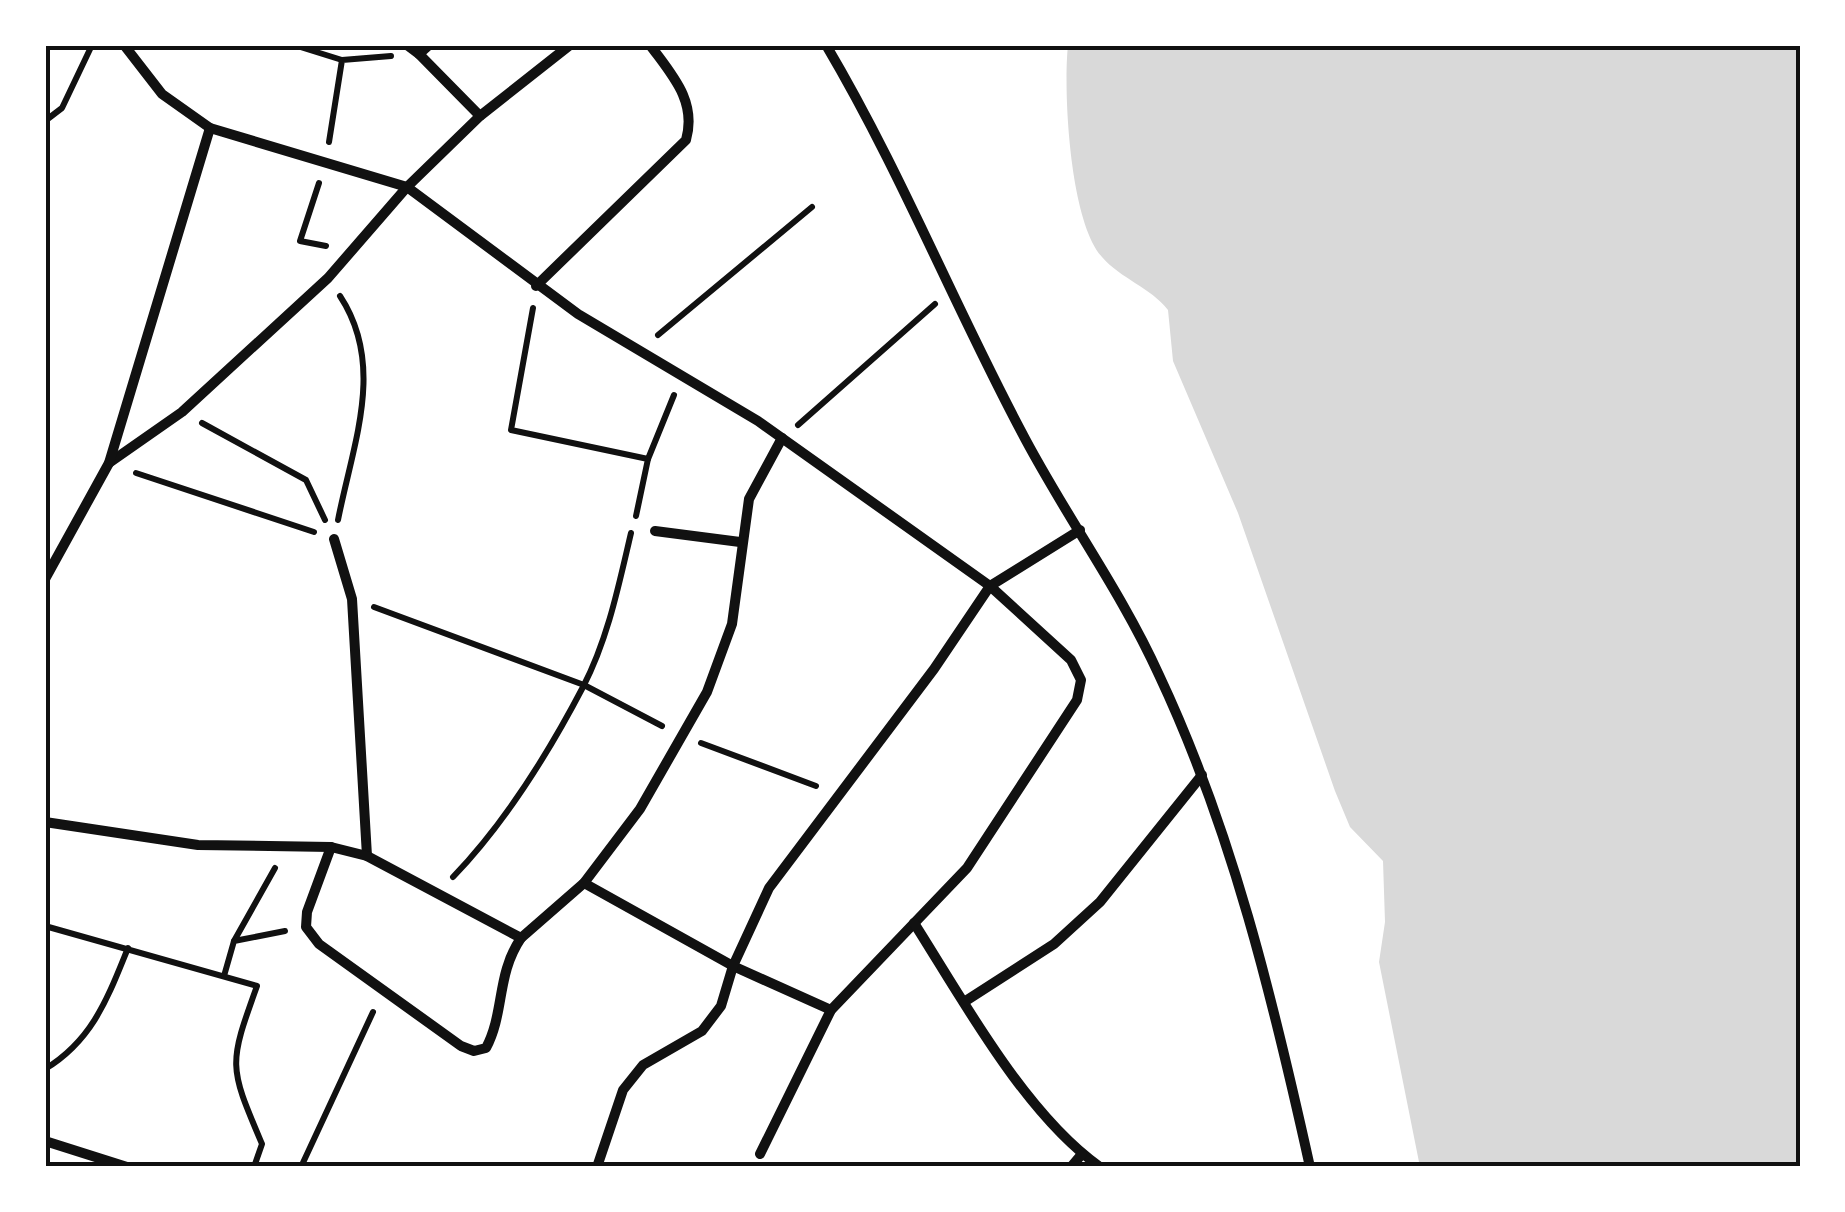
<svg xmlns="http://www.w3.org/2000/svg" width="1845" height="1212" font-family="'Alegreya Sans',sans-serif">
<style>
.water{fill:#d9d9d9}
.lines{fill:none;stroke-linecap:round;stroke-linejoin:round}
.path{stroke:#111;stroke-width:6}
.minor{stroke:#111;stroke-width:10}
.neatline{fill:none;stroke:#111;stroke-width:4}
</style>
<rect width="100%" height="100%" fill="#fff"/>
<path class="water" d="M 1068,45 L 1800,45 L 1800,1167 L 1420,1167 L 1379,962 L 1385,922 L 1383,861 L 1350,827 L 1335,791 L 1238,513 L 1173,361 L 1168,310 C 1150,287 1121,279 1102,257 C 1070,222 1063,92 1068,45 Z"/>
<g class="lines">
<g class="path">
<polyline points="294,45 342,60"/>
<polyline points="45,121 62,108 92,45"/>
<polyline points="329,142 342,60 391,56"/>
<polyline points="319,183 300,241 326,246"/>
<polyline points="533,308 511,430 648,459 636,516"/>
<polyline points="658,335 812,207"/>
<polyline points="202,423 306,480 325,520"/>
<polyline points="798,425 935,304"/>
<polyline points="648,459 674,395"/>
<polyline points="136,473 314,532"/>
<path d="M 338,520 C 353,443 386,366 340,296"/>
<polyline points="374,607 584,685 662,726"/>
<polyline points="701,743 816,786"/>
<path d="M 453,877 C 504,824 549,752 583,687 C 608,639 619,584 631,533"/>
<path d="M 45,926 L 257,986 C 228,1066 229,1066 262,1144 L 254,1167"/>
<polyline points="234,941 275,868"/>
<polyline points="224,976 234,941 285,931"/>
<path d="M 45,1069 C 93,1040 108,997 128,948"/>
<polyline points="301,1167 373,1012"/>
</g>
<g class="minor">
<polyline points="124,45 162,94 210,128"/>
<polyline points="407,45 419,54"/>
<polyline points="429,45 419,54 480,116"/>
<path d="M 826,45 C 900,170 953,303 1021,431 C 1064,514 1120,589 1159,675 C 1232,830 1273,1000 1310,1167"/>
<path d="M 536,286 L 686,140 C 697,101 672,75 650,45"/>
<polyline points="109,463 182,412 328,278 407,187 480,116 570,45"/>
<polyline points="655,531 740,542"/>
<polyline points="334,539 352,599 367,856"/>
<polyline points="45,579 109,463 210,128 407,187 578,314 758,421 990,586 1071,660 1081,680 1077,700 967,868 831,1010 760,1154"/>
<polyline points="45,822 198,845 331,847 367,856 521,938 584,883 640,809 707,692 732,624 749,499 782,438"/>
<path d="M 331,847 L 307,912 L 306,927 L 319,944 L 461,1046 L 474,1051 L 486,1048 C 505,1012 496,975 521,938"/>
<polyline points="584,883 733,966 831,1010"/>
<path d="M 914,923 C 963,1000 1025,1114 1100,1167"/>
<polyline points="964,1002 1054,944 1100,902 1202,775"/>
<polyline points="45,1141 127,1167"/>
<polyline points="597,1167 623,1090 643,1065 702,1031 721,1006 733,966 769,888 934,669 990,586 1080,530"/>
<polyline points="1071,1167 1082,1154"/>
</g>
</g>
<rect width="1845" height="1212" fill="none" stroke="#ffffff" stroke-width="95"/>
<rect x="48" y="48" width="1750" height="1116" class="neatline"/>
</svg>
